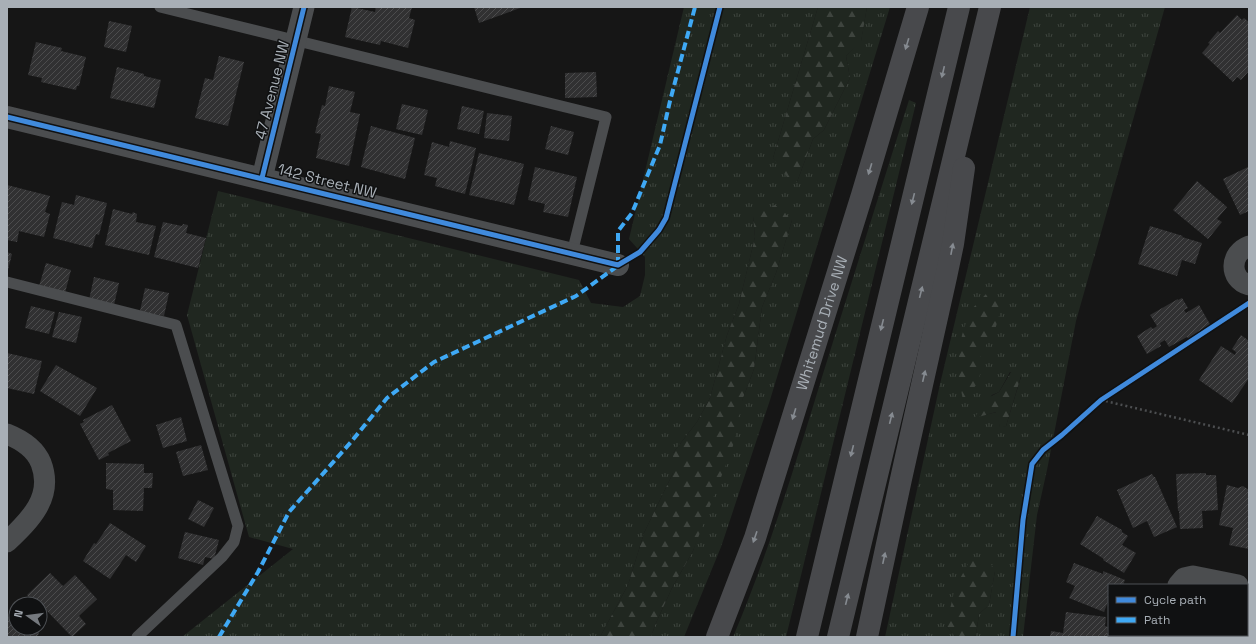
<svg xmlns="http://www.w3.org/2000/svg" width="1256" height="644" font-family="'Space Grotesk',sans-serif">
<style>
.grass{fill:url(#grass-tufts);fill-rule:evenodd}
.forest{fill:url(#forest-firs)}
.building{fill:url(#building-hatch)}
.lines{fill:none;stroke-linecap:round;stroke-linejoin:round}
.path{stroke:#4c4e50;stroke-width:2.5;stroke-dasharray:2 3;stroke-linecap:butt}
.service{stroke:#4b4d4f;stroke-width:11}
.minor{stroke:#4b4d4f;stroke-width:21}
.tertiary{stroke:#4b4d4f;stroke-width:22}
.motorway{stroke:#48494c;stroke-width:22}
.quiet{stroke:#3fa9f5;stroke-width:4;stroke-dasharray:8 4;stroke-linecap:butt}
.cycleway-casing{stroke:#101112;stroke-width:8}
.cycleway{stroke:#408adc;stroke-width:5}
.oneway{fill:#868b91}
.labels{text-anchor:middle;stroke-width:3;stroke-linejoin:round;paint-order:stroke}
.street-label{font-size:15px;fill:#a8afb6;stroke:#101112}
</style>
<defs>
<pattern id="grass-tufts" width="24" height="20" patternUnits="userSpaceOnUse"><rect width="24" height="20" fill="#202720"/><path d="M3 7l-1-3M5 7V3M7 7l1-3M15 17l-1-3M17 17v-4M19 17l1-3" fill="none" stroke="#3e443e"/></pattern>
<pattern id="forest-firs" width="22" height="20" patternUnits="userSpaceOnUse"><rect width="22" height="20" fill="#202720"/><path d="M5 1l3.5 6h-7zM16 11l3.5 6h-7z" fill="#3e443e"/></pattern>
<pattern id="building-hatch" width="6" height="6" patternUnits="userSpaceOnUse"><rect width="6" height="6" fill="#313132"/><path d="M-1 1l2-2M0 6l6-6M5 7l2-2" fill="none" stroke="#4c4c4d"/></pattern>
</defs>
<rect width="100%" height="100%" fill="#161616"/>
<g class="grass">
<polygon points="684,7 818,7 773,158 797,182 813,139 824,130 850,78 846,56 861,41 867,7 890,7 770,400 721,547 684,637 651,637 655,625 672,588 693,551 743,398 754,369 762,307 776,273 792,220 753,216 755,237 739,304 727,335 710,398 697,422 673,453 673,473 644,533 628,585 600,637 182,637 293,549 249,537 187,315 218,191 579,280 591,303 623,307 640,296 645,275 645,257 629,239"/>
<path d="M 1030,7 L 1165,7 L 1076,321 L 1047,470 L 1037,515 L 1023,637 L 973,637 L 976,635 L 979,614 L 989,605 L 995,571 L 946,626 L 956,637 L 885,637 L 940,384 ZM 1010,372 L 1021,377 L 1006,426 L 1000,427 L 997,412 L 976,417 L 992,395 L 999,392 Z"/>
<path d="M 909,100 L 916,103 L 786,637 L 733,637 C 769,552 795,465 822,377 C 851,284 880,192 909,100 Z"/>
</g>
<g class="forest">
<polygon points="818,7 867,7 861,42 846,56 850,78 824,130 813,139 797,182 791,182 773,158"/>
<polygon points="775,205 792,220 776,273 762,307 754,369 743,398 734,443 693,551 672,588 655,625 651,637 600,637 628,585 644,533 673,473 673,453 697,422 710,398 727,335 739,304 755,237 753,216"/>
<polygon points="986,294 1002,305 993,337 981,350 981,370 978,383 963,400 957,369 962,335 970,311"/>
<polygon points="1011,372 1021,376 1006,426 1000,428 996,412 975,418 984,400 999,392"/>
<polygon points="987,557 995,571 989,605 979,614 976,635 973,637 956,637 946,626 955,588 969,562"/>
</g>
<g class="building">
<polygon points="352,7 375,12 376,7 412,7 409,18 415,20 408,48 381,41 380,45 345,37"/>
<polygon points="474,7 520,7 520,8 479,23"/>
<polygon points="1237,15 1242,20 1244,18 1249,22 1249,71 1241,80 1237,77 1233,82 1202,53 1210,44 1208,43 1218,31 1220,33"/>
<polygon points="109,21 132,26 126,52 104,47"/>
<polygon points="36,42 62,48 61,51 86,57 79,86 77,86 76,90 41,82 42,78 28,75"/>
<polygon points="219,56 244,62 228,126 195,118 205,78 213,80"/>
<polygon points="117,67 144,74 144,76 161,80 154,108 110,98"/>
<polygon points="596,72 597,97 565,98 565,73"/>
<polygon points="329,86 355,92 350,112 360,114 349,166 316,158 321,134 315,133 322,105 325,106"/>
<polygon points="402,104 428,110 422,135 396,129"/>
<polygon points="462,106 484,111 479,134 457,129"/>
<polygon points="487,113 512,116 509,141 484,138"/>
<polygon points="371,126 415,138 405,179 361,167"/>
<polygon points="551,126 574,132 568,155 545,149"/>
<polygon points="450,141 476,148 465,194 435,186 437,178 424,175 432,142 449,147"/>
<polygon points="479,153 524,164 514,205 469,195"/>
<polygon points="535,167 577,177 568,217 543,212 545,204 528,200"/>
<polygon points="1248,167 1249,211 1240,215 1223,179"/>
<polygon points="1197,181 1227,207 1217,219 1222,222 1208,239 1173,210"/>
<polygon points="7,185 50,196 45,212 50,214 44,237 19,231 17,242 7,240"/>
<polygon points="76,195 107,203 99,235 96,234 92,248 53,238 62,202 74,205"/>
<polygon points="113,209 132,214 133,212 137,214 136,222 156,226 149,255 105,245"/>
<polygon points="163,222 182,226 183,224 188,225 186,233 206,238 198,268 154,257"/>
<polygon points="1150,226 1183,236 1182,237 1202,243 1195,264 1182,260 1177,276 1138,264"/>
<polygon points="7,252 12,254 8,270 7,270"/>
<polygon points="46,263 71,270 65,293 39,286"/>
<polygon points="94,277 119,283 114,305 89,300"/>
<polygon points="145,288 169,293 164,316 140,311"/>
<polygon points="1182,298 1188,308 1184,310 1186,313 1199,305 1211,326 1189,340 1187,337 1169,347 1165,340 1160,343 1161,346 1147,354 1137,336 1151,327 1153,329 1157,326 1150,315 1178,299 1178,300"/>
<polygon points="31,306 55,312 49,334 25,328"/>
<polygon points="59,312 82,317 76,343 52,337"/>
<polygon points="1241,335 1249,341 1249,378 1232,403 1199,380 1221,346 1235,355 1236,352 1232,349"/>
<polygon points="7,353 42,361 34,394 7,388"/>
<polygon points="56,365 97,388 80,416 40,391"/>
<polygon points="112,405 131,441 108,453 109,455 99,460 80,424 84,422 83,420"/>
<polygon points="181,417 187,441 163,448 156,425"/>
<polygon points="201,445 208,470 183,476 176,452"/>
<polygon points="106,463 144,464 144,473 153,473 152,488 144,488 143,511 113,510 113,490 106,489"/>
<polygon points="1206,473 1206,475 1216,475 1218,510 1202,511 1203,528 1180,529 1179,511 1178,511 1176,474"/>
<polygon points="1152,474 1154,477 1155,477 1177,527 1154,537 1147,521 1133,528 1117,490"/>
<polygon points="1227,485 1238,488 1243,486 1249,490 1249,549 1229,545 1233,528 1219,525"/>
<polygon points="198,500 214,508 204,527 188,519"/>
<polygon points="1097,516 1122,530 1122,532 1128,536 1122,545 1136,553 1124,573 1103,560 1104,559 1080,544"/>
<polygon points="110,523 146,546 136,562 126,555 110,579 83,561 94,543 96,544"/>
<polygon points="185,532 219,540 214,559 205,557 203,565 178,558"/>
<polygon points="1074,563 1103,574 1103,571 1125,580 1123,585 1109,585 1109,599 1104,612 1069,598 1075,586 1066,582"/>
<polygon points="50,573 63,586 75,575 97,599 79,616 86,624 72,637 46,610 44,613 40,609 40,604 35,604 27,595"/>
<polygon points="16,610 16,628 40,628 40,623 44,627 38,633 39,634 36,637 7,637 7,618"/>
<polygon points="1066,612 1106,617 1105,626 1108,627 1107,633 1109,634 1109,635 1119,635 1127,636 1127,637 1050,637 1051,631 1063,633"/>
<polygon points="1222,635 1245,635 1244,637 1221,637"/>
</g>
<g class="lines">
<polyline class="path" points="1101,400 1249,435"/>
<g class="service">
<polyline points="160,7 606,117 572,253"/>
<polyline points="7,282 176,325 238,526 234,542 222,557 137,637"/>
</g>
<g class="minor">
<polyline points="262,178 304,7"/>
<path d="M 1249,246 C 1230,253 1228,279 1249,285"/>
<path d="M 7,434 C 22,440 35,448 41,463 C 54,497 30,520 7,542"/>
<polyline points="1178,585 1184,578 1193,576 1238,585"/>
<polyline points="1170,637 1170,635"/>
</g>
<polyline class="tertiary" points="7,117 618,265"/>
<g class="motorway">
<path id="s1" d="M 717,637 L 755,538 L 862,195 L 918,7"/>
<polyline points="807,637 959,7"/>
<polyline points="838,637 990,7"/>
<polyline points="867,637 901,479 946,277 953,244 964,168"/>
</g>
<g class="quiet">
<polyline points="618,265 618,231 632,213 660,145 670,101 695,7"/>
<polyline points="219,637 258,572 289,512 351,442 387,398 434,362 576,296 619,265"/>
</g>
<defs>
<g id="cycleway">
<polyline points="7,117 618,265 640,252 659,230 666,218 720,7"/>
<polyline points="262,178 304,7"/>
<polyline points="1013,637 1023,520 1032,464 1043,450 1062,435 1101,400 1249,303"/>
</g>
</defs>
<use href="#cycleway" class="cycleway-casing"/>
<use href="#cycleway" class="cycleway"/>
</g>
<defs><path id="oneway-solid" d="M-6-.8H1V-3.2L6.5 0L1 3.2V.8H-6Z"/></defs>
<g class="oneway">
<use href="#oneway-solid" transform="translate(907 44) rotate(107)"/>
<use href="#oneway-solid" transform="translate(943 72) rotate(103)"/>
<use href="#oneway-solid" transform="translate(870 169) rotate(107)"/>
<use href="#oneway-solid" transform="translate(913 199) rotate(104)"/>
<use href="#oneway-solid" transform="translate(952 249) rotate(-79)"/>
<use href="#oneway-solid" transform="translate(921 292) rotate(-76)"/>
<use href="#oneway-solid" transform="translate(882 325) rotate(104)"/>
<use href="#oneway-solid" transform="translate(924 376) rotate(-77)"/>
<use href="#oneway-solid" transform="translate(794 414) rotate(107)"/>
<use href="#oneway-solid" transform="translate(891 418) rotate(-76)"/>
<use href="#oneway-solid" transform="translate(852 451) rotate(104)"/>
<use href="#oneway-solid" transform="translate(755 537) rotate(109)"/>
<use href="#oneway-solid" transform="translate(884 558) rotate(-78)"/>
<use href="#oneway-solid" transform="translate(847 599) rotate(-76)"/>
</g>
<g class="labels">
<g class="street-label">
<text transform="translate(272 90) rotate(-76)" y="5">47 Avenue NW</text>
<text transform="translate(327 181) rotate(14)" y="5">142 Street NW</text>
<text dy="5" stroke="none"><textPath href="#s1" startOffset="331">Whitemud Drive NW</textPath></text>
</g>
</g>
<rect width="1256" height="644" fill="none" stroke="#a8afb6" stroke-width="16"/>
<rect x="1108" y="584" width="140" height="52" fill="#101112" stroke="#4d5054"/>
<rect x="1116" y="597" width="20" height="6" fill="#408adc" stroke="#4d5054"/>
<text x="1144" y="604" font-size="12" fill="#a8afb6">Cycle path</text>
<rect x="1116" y="617" width="20" height="6" fill="#3fa9f5" stroke="#4d5054"/>
<text x="1144" y="624" font-size="12" fill="#a8afb6">Path</text>
<g transform="translate(28 616) rotate(284)"><circle r="19" fill="#101112" stroke="#4d5054"/>
<path d="M0-3L7 15L0 10L-7 15Z" fill="#75797e"/>
<text y="-6" font-size="11" font-weight="bold" text-anchor="middle" fill="#a8afb6">N</text>
</g>
</svg>
